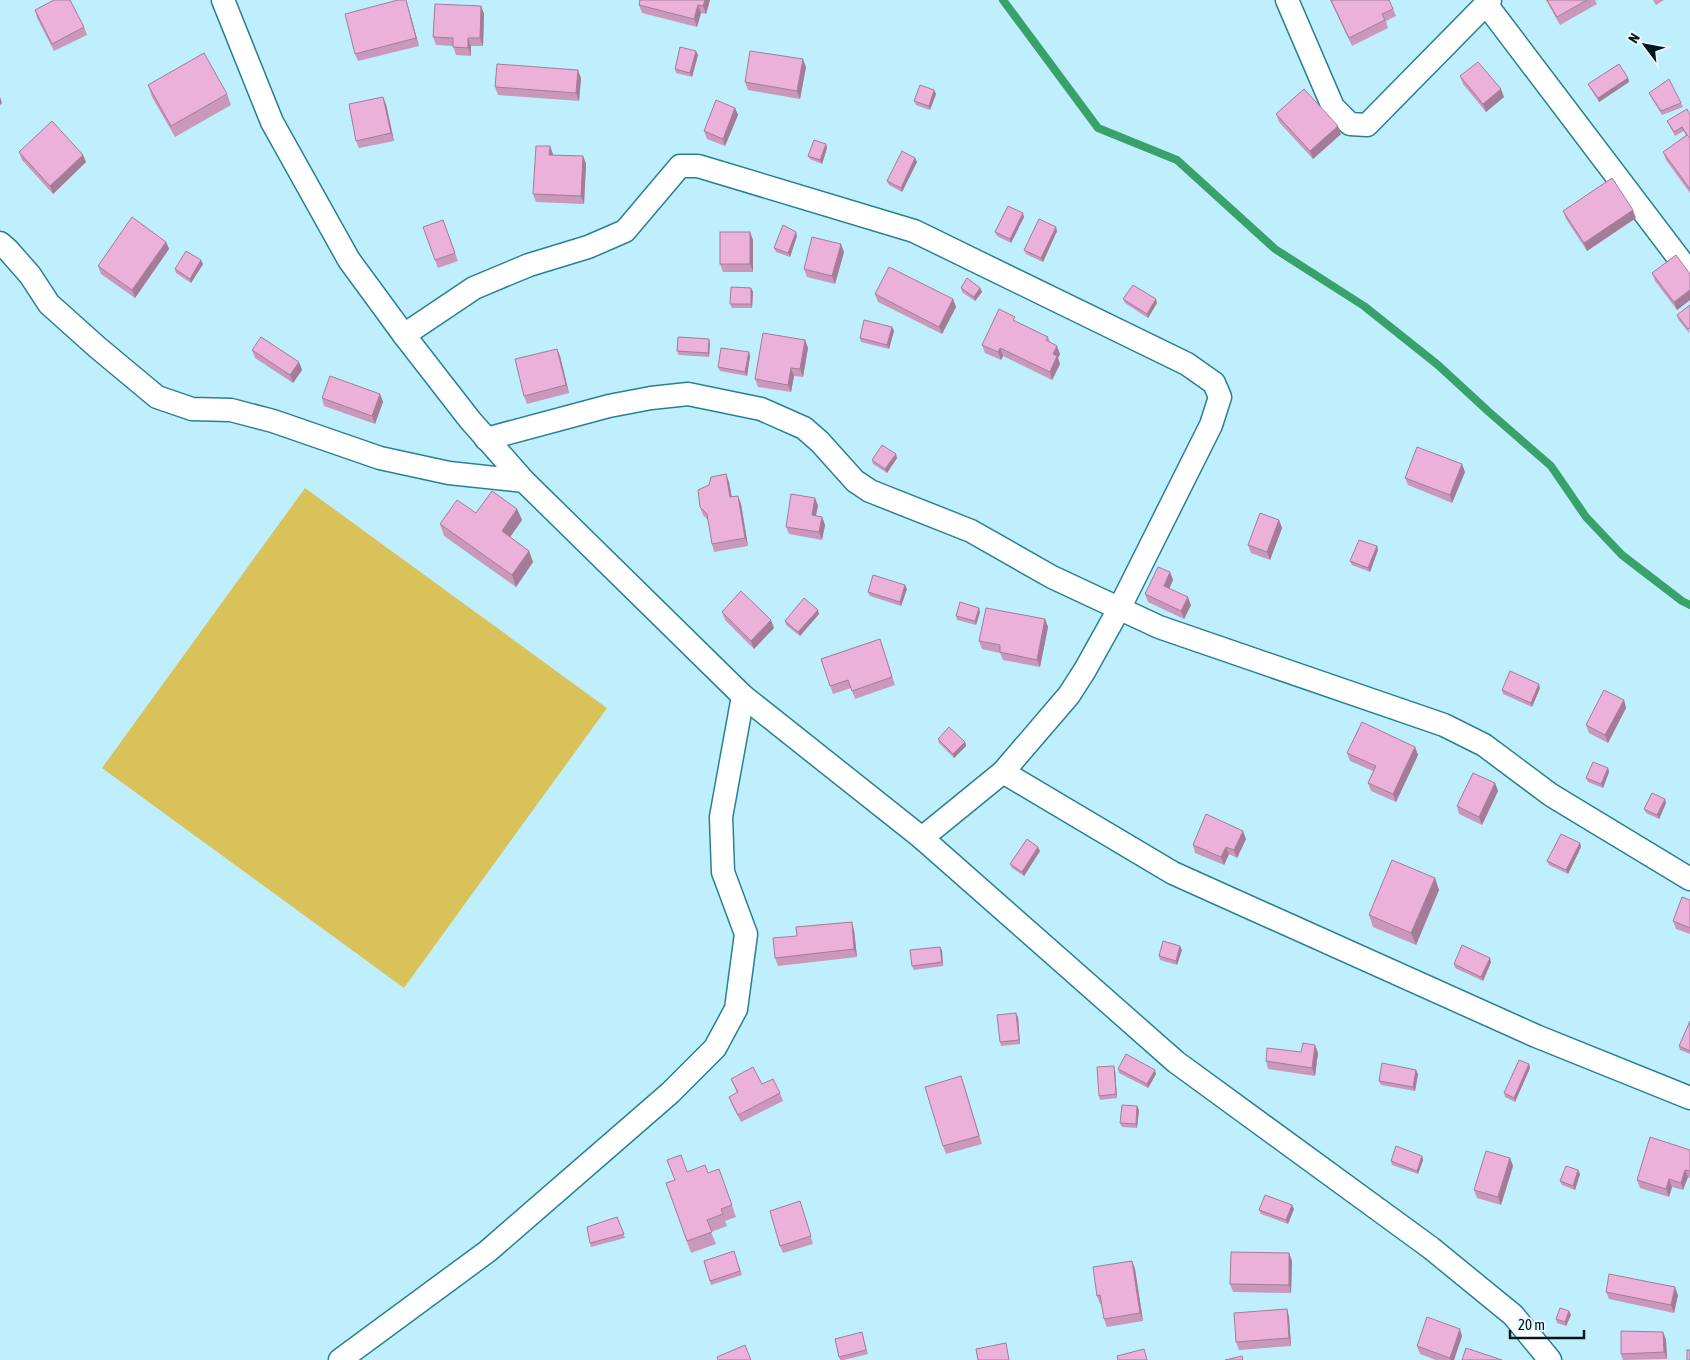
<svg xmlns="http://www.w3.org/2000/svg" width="1690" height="1360" font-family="'Asap Condensed',sans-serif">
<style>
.green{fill:#dac25b}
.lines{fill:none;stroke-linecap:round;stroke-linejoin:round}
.stream{stroke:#39a26a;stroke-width:8}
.minor-casing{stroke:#288094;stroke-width:25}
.minor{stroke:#fff;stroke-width:22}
.wall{fill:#ca98bc}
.shaded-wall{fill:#a47c99}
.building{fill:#ebb1db;stroke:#a47c99}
</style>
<rect width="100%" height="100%" fill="#bfeffc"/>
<polygon class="green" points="305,488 607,708 404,988 102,768"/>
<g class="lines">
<polyline class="stream" points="1003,0 1098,128 1177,160 1275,249 1364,306 1438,365 1489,412 1551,466 1586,517 1622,555 1682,601 1690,605"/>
<defs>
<g id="minor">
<polyline points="223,0 272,122 349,260 404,335 470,420 524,481 743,696 922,838 1176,1062 1431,1248 1513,1315 1550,1360"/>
<polyline points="1287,0 1333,107 1350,124 1367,125 1490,0"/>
<polyline points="1486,4 1690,273"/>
<polyline points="0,243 8,250 30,275 49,304 97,347 157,397 192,409 231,410 273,421 380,458 449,473 524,481"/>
<polyline points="404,335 474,288 529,265 588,247 625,231 680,166 698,166 914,231 1187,364 1214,383 1220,397 1211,425 1119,609 1085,670 1069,695 1003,772 922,838"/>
<polyline points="486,439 609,406 651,398 688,394 761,409 804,428 820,442 855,481 870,491 971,531 1052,577 1159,627 1444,725 1484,745 1551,795 1690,879"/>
<polyline points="1003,772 1173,873 1536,1036 1690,1098"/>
<polyline points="340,1360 488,1251 670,1093 715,1048 736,1009 746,934 723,872 721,817 743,696"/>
</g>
</defs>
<use href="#minor" class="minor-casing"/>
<use href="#minor" class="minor"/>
</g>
<g class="wall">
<polygon points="406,0 419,46 358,61 355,54"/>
<polygon points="638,0 710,0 706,14 701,13 697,27 642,13 639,5 640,1"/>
<polygon points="1330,0 1389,0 1396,16 1386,21 1388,28 1352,46"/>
<polygon points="1546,0 1595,0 1597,4 1560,25"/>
<polygon points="1653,0 1664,0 1656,5"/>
<polygon points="481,6 484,14 483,46 471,46 471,56 456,55 453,46 436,45 433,37"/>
<polygon points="35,10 84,27 87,35 54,51 37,18"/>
<polygon points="698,55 692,77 676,73 675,69"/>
<polygon points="806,67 800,99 748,90 745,82"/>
<polygon points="1460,76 1504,97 1486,112 1463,84"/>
<polygon points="581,78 579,101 498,95 495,87"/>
<polygon points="1628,78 1629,82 1599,102 1590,88 1588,84"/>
<polygon points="148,85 227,94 231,105 175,137 152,97"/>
<polygon points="934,90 936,94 930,110 916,105 914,101"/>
<polygon points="1649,93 1681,103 1683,107 1662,115 1651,97"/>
<polygon points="386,104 394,141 359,148 356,141"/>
<polygon points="735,108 738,115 725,146 707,139 704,131"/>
<polygon points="1276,114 1341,134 1313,159 1279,122"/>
<polygon points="1690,115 1690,193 1666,160 1663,152 1686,136 1684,131 1675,136 1667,121"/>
<polygon points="826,144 827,148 822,164 810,159 808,156"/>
<polygon points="19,152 83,155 86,162 53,194 22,160"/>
<polygon points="553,154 553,155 583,156 586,164 584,204 536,202 533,194"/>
<polygon points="915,158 917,162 902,192 889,185 887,181"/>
<polygon points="1563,211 1636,218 1587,251 1566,219"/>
<polygon points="1024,217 1011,243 997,236 995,232"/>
<polygon points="443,220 458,261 438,268 423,227"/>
<polygon points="1057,231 1043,262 1026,254 1024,250"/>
<polygon points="750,232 753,240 753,272 723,272 720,264"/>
<polygon points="797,236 790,257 776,252 774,248"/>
<polygon points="166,242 169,249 135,298 101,274 98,266"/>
<polygon points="844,252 835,284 807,277 804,269"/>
<polygon points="203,264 191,283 176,273 175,269"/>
<polygon points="1652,273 1690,274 1690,300 1677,310 1655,281"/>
<polygon points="751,288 753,292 752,308 732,308 730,304"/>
<polygon points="961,288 980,288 982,292 975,301 962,292"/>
<polygon points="875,294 953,299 956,307 942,334 878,302"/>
<polygon points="1123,299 1157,303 1148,318 1125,303"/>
<polygon points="1690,305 1689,333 1678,319 1677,315"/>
<polygon points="1017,322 1048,337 1050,342 1060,354 1058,358 1060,364 1052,380 1003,356 1001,360 985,353 982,345"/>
<polygon points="892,327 894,331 889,349 861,342 860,338"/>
<polygon points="805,340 808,348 803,377 794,376 791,392 758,387 755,379"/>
<polygon points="710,343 709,357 679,355 677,351"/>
<polygon points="557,349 560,356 569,393 527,404 524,396"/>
<polygon points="252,350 299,362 302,370 293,383 255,358"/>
<polygon points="749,352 750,356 747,376 720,371 718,367"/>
<polygon points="380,394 383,402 375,424 324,406 322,398"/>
<polygon points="897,458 887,473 873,464 872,460"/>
<polygon points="1465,472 1452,503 1408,485 1405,478"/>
<polygon points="726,474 729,482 732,497 738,496 741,504 748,546 714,552 712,544 708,520 703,515 700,507 709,485"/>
<polygon points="815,498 818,506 816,516 822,517 825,525 822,540 789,534 786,527"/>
<polygon points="517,509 522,520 510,537 529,551 533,562 516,587 444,536 440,524 476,513"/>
<polygon points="1279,520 1282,528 1270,560 1251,553 1248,545"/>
<polygon points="1377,546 1378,550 1370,572 1352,565 1350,561"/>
<polygon points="1170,572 1173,580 1169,589 1191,605 1184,619 1148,602 1145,594"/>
<polygon points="907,589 901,606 870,596 868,592"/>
<polygon points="722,612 774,628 754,649 725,620"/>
<polygon points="980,612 976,625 957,620 956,616"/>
<polygon points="819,614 800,636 786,625 785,621"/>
<polygon points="1045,619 1048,627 1040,667 1003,660 1000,653 982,649 979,641"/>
<polygon points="880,639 895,685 855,699 851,688 833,694 821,659"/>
<polygon points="1540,688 1532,707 1503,694 1502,690"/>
<polygon points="1624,700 1626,708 1608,743 1589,733 1586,725"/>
<polygon points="938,739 965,742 966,746 954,758 939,743"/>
<polygon points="1415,747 1418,755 1396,802 1371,791 1368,783 1373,771 1350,761 1347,753"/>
<polygon points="1608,768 1609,772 1603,788 1588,782 1586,778"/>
<polygon points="1495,783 1498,791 1482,825 1459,814 1457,806"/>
<polygon points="1666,803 1659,819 1646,813 1644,809"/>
<polygon points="1246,839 1237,858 1229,854 1224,865 1195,853 1193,845"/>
<polygon points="1580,843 1581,847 1568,874 1549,865 1547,861"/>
<polygon points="1040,851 1024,876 1012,868 1010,864"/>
<polygon points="1435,878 1439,890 1416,945 1373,927 1369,915"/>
<polygon points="1690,900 1690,934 1676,929 1673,921"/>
<polygon points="854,930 857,957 778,966 775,958 797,936"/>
<polygon points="940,947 942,951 943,966 914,970 912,966"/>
<polygon points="1182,950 1177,965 1160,960 1159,956"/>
<polygon points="1491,962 1483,981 1455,968 1454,964"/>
<polygon points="1018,1017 1020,1044 1001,1046 1000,1042"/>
<polygon points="1690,1021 1690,1054 1680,1050 1679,1046"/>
<polygon points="1315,1045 1318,1053 1315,1076 1268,1069 1266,1061 1301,1052"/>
<polygon points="1529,1064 1530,1068 1515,1102 1505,1097 1504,1093"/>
<polygon points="1118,1069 1156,1074 1148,1088 1119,1073"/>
<polygon points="1115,1070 1117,1098 1100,1100 1099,1096"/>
<polygon points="1418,1074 1415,1091 1381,1085 1379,1081"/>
<polygon points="731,1079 762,1084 780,1093 783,1101 741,1122 732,1105 729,1097 737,1093"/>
<polygon points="964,1084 982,1144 946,1154 943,1146"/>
<polygon points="1137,1106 1139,1110 1137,1128 1122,1127 1120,1123"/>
<polygon points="1690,1150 1690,1178 1688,1177 1683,1190 1672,1187 1669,1197 1640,1188 1637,1180"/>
<polygon points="1422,1156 1423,1160 1418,1174 1392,1165 1391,1161"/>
<polygon points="1510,1158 1513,1166 1501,1205 1477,1198 1474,1190"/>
<polygon points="719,1169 736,1217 725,1221 727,1226 711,1232 716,1244 691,1253 666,1183 674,1180 687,1172 708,1173"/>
<polygon points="1578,1170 1580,1174 1575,1190 1562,1185 1560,1181"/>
<polygon points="800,1201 813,1244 783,1253 780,1246"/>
<polygon points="1294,1209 1288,1224 1261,1214 1259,1210"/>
<polygon points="617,1217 625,1238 591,1247 590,1243"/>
<polygon points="734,1251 742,1275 711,1285 704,1261"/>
<polygon points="1289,1253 1292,1261 1291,1293 1233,1292 1230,1284"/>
<polygon points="1132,1261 1135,1269 1143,1321 1107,1327 1104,1319 1102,1304 1100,1304 1097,1296"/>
<polygon points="1606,1292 1678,1295 1674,1313 1609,1299"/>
<polygon points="1287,1309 1289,1317 1291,1346 1239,1350 1236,1342"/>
<polygon points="1571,1315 1566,1326 1557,1323 1556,1319"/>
<polygon points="1663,1332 1666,1340 1667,1359 1623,1360 1621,1354"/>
<polygon points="863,1336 868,1354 844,1360 840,1360 839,1357"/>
<polygon points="1462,1336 1454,1360 1436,1360 1420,1354 1417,1346"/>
</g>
<g class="shaded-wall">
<polygon points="406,0 408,6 419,46 416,38"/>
<polygon points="705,0 710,0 706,14 703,6"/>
<polygon points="698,5 701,13 697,27 694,19"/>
<polygon points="481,6 484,14 483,46 480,38"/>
<polygon points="468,38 471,46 471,56 468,48"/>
<polygon points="696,51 698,55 692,77 690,73"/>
<polygon points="803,59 806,67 800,99 797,91"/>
<polygon points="578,70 581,78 579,101 576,93"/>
<polygon points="1628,78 1629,82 1599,102 1598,98"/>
<polygon points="1501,89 1504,97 1486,112 1483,104"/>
<polygon points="934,90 936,94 930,110 929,106"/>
<polygon points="0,97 2,103 0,105"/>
<polygon points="383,97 386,104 394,141 391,133"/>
<polygon points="735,108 738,115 725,146 723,139"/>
<polygon points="1338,126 1341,134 1313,159 1310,151"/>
<polygon points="826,144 827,148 822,164 820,160"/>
<polygon points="550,146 553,154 552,163 549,155"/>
<polygon points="83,155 86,162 53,194 50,186"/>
<polygon points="583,156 586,164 584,204 581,196"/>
<polygon points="915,158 917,162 902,192 901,188"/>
<polygon points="1633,210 1636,218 1587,251 1584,243"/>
<polygon points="1023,213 1024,217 1011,243 1010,239"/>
<polygon points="1056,227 1057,231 1043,262 1041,258"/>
<polygon points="750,232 753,240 753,272 750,264"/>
<polygon points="796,232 797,236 790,257 788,253"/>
<polygon points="166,242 169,249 135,298 132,290"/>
<polygon points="841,244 844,252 835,284 832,276"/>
<polygon points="201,260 203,264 191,283 190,279"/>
<polygon points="751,288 753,292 752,308 751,304"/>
<polygon points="980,288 982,292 975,301 974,297"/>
<polygon points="1690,290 1690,300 1677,310 1674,302"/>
<polygon points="953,299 956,307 942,334 939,327"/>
<polygon points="1156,299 1157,303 1148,318 1147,314"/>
<polygon points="892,327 894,331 889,349 887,345"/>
<polygon points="709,339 710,343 709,357 708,353"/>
<polygon points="805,340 808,348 803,377 800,369"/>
<polygon points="1057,346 1060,354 1058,358 1060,364 1052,380 1050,372 1053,354"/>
<polygon points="1000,348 1003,356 1001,360 998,352"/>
<polygon points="557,349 560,356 569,393 566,385"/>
<polygon points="749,352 750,356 747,376 745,372"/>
<polygon points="299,362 302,370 293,383 290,375"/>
<polygon points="791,368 794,376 791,392 788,385"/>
<polygon points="380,394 383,402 375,424 372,416"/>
<polygon points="896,454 897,458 887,473 885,469"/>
<polygon points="1462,464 1465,472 1452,503 1450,495"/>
<polygon points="726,474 729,482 733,505 730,497"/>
<polygon points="738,496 741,504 748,546 745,538"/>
<polygon points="815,498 818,506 814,523 812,515"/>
<polygon points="517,509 522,520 506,543 502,531"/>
<polygon points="822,517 825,525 822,540 819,532"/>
<polygon points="1279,520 1282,528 1270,560 1267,552"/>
<polygon points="1377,546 1378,550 1370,572 1368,568"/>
<polygon points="529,551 533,562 516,587 512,575"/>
<polygon points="1170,572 1173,580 1167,594 1164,586"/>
<polygon points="905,585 907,589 901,606 900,602"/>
<polygon points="1188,597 1191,605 1184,619 1181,611"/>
<polygon points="979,608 980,612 976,625 975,621"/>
<polygon points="818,610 819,614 800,636 798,632"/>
<polygon points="1045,619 1048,627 1040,667 1037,660"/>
<polygon points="771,620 774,628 754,649 751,641"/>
<polygon points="1539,684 1540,688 1532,707 1531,703"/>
<polygon points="1624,700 1626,708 1608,743 1605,735"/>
<polygon points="965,742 966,746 954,758 953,754"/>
<polygon points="1415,747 1418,755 1396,802 1393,794"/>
<polygon points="1608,768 1609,772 1603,788 1601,784"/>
<polygon points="1495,783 1498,791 1482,825 1479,817"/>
<polygon points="1665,799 1666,803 1659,819 1657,815"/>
<polygon points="1243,831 1246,839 1237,858 1234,850"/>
<polygon points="1580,843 1581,847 1568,874 1566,870"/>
<polygon points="1038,847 1040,851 1024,876 1022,872"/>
<polygon points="1226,847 1229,854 1224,865 1221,857"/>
<polygon points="1435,878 1439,890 1416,945 1411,933"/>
<polygon points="852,922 854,930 857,957 854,949"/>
<polygon points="1180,946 1182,950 1177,965 1176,961"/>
<polygon points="940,947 942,951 943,966 942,962"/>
<polygon points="1490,958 1491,962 1483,981 1481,977"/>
<polygon points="1016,1013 1018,1017 1020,1044 1019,1040"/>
<polygon points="1315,1045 1318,1053 1315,1076 1312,1068"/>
<polygon points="1529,1064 1530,1068 1515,1102 1514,1098"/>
<polygon points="1114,1066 1115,1070 1117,1098 1116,1094"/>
<polygon points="1155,1070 1156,1074 1148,1088 1147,1084"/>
<polygon points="1416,1070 1418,1074 1415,1091 1413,1087"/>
<polygon points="1137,1106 1139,1110 1137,1128 1136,1124"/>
<polygon points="1422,1156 1423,1160 1418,1174 1417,1171"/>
<polygon points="1510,1158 1513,1166 1501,1205 1498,1197"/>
<polygon points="1578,1170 1580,1174 1575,1190 1573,1186"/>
<polygon points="1685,1170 1688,1177 1683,1190 1681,1183"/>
<polygon points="1669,1179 1672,1187 1669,1197 1666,1189"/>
<polygon points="1292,1205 1294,1209 1288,1224 1286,1220"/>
<polygon points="1289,1253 1292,1261 1291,1293 1289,1285"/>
<polygon points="1132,1261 1135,1269 1143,1321 1140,1313"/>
<polygon points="1675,1287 1678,1295 1674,1313 1671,1305"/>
<polygon points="1287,1309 1289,1317 1291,1346 1289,1338"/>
<polygon points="1569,1311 1571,1315 1566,1326 1565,1322"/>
<polygon points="1460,1329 1462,1336 1454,1360 1450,1360 1450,1358"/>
<polygon points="1663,1332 1666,1340 1667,1359 1664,1352"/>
</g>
<g class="building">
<polygon points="54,0 70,0 84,27 52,44 35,10"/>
<polygon points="398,0 406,0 416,38 355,54 345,14"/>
<polygon points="640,0 705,0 703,6 698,5 694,19 639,5"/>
<polygon points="1331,0 1389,0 1393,9 1382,14 1385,20 1349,38"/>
<polygon points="1547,0 1587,0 1557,17"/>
<polygon points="435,4 481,6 480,38 468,38 468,48 453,47 453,38 433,37"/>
<polygon points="680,47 696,51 690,73 675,69"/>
<polygon points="750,51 803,59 797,91 745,82"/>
<polygon points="204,53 227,94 171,126 148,85"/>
<polygon points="1478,62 1501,89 1483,104 1460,76"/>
<polygon points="497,64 578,70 576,93 495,87"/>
<polygon points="1619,64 1628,78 1598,98 1588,84"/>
<polygon points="1669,79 1681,103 1661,111 1649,93"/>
<polygon points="920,85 934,90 929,106 914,101"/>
<polygon points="1304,89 1338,126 1310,151 1276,114"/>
<polygon points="383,97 391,133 356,141 349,104"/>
<polygon points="716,100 735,108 723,139 704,131"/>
<polygon points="1687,109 1690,115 1690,138 1687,135 1682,127 1674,132 1667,121"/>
<polygon points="52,121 83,155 50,186 19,152"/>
<polygon points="1687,135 1690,138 1690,189 1663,152"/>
<polygon points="814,140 826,144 820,160 808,156"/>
<polygon points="536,146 550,146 549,155 583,156 581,196 533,194"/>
<polygon points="902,151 915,158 901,188 887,181"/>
<polygon points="1612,178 1633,210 1584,243 1563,211"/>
<polygon points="1008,206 1023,213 1010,239 995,232"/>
<polygon points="132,217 166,242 132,290 98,266"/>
<polygon points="1039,219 1056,227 1041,258 1024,250"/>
<polygon points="443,220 455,253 435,260 423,227"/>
<polygon points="783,225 796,232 788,253 774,248"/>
<rect x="720" y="232" width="30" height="32"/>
<polygon points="812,237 841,244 832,276 804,269"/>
<polygon points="186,251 201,260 190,279 175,269"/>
<polygon points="1676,255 1690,274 1690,290 1674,302 1652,273"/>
<polygon points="889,267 953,299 939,327 875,294"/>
<polygon points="967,278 980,288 974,297 961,288"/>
<polygon points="1133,285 1156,299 1147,314 1123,299"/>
<polygon points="731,287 751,288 751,304 730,304"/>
<polygon points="1690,305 1690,328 1688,329 1677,315"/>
<polygon points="999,309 1015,317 1013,320 1048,337 1046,340 1057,346 1053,354 1057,356 1050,372 1000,348 998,352 982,345"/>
<polygon points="864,320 892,327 887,345 860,338"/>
<polygon points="763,333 805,340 800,369 791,368 788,385 755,379"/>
<polygon points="261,337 299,362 290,375 252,350"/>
<polygon points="678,337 709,339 708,353 677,351"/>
<polygon points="721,348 749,352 745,372 718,367"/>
<polygon points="557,349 566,385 524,396 515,359"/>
<polygon points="330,376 380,394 372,416 322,398"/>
<polygon points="882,445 896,454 885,469 872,460"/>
<polygon points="1417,447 1462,464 1450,495 1405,478"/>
<polygon points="726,474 730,497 738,496 745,538 712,544 707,514 700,507 698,490 709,485 711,477"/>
<polygon points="492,491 517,509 502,531 529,551 512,575 440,524 457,500 476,513"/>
<polygon points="791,494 815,498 812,515 822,517 819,532 786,527"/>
<polygon points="1260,513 1279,520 1267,552 1248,545"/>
<polygon points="1359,540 1377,546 1368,568 1350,561"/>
<polygon points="1158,567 1170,572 1164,586 1188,597 1181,611 1145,594"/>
<polygon points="873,575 905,585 900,602 868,592"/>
<polygon points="741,591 771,620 751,641 722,612"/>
<polygon points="804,598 818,610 798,632 785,621"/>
<polygon points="960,602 979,608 975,621 956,616"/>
<polygon points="986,608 1045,619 1037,660 1000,652 1000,645 979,641"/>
<polygon points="880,639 892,677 852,691 848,680 830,686 821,659"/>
<polygon points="1510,671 1539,684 1531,703 1502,690"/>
<polygon points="1604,690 1624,700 1605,735 1586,725"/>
<polygon points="1362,722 1415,747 1393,794 1368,783 1376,766 1347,753"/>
<polygon points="949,727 965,742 953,754 938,739"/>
<polygon points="1593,762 1608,768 1601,784 1586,778"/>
<polygon points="1473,773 1495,783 1479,817 1457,806"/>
<polygon points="1652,793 1665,799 1657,815 1644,809"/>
<polygon points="1206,814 1243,831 1234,850 1226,847 1221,857 1193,845"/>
<polygon points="1561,834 1580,843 1566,870 1547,861"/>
<polygon points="1027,839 1038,847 1022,872 1010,864"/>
<polygon points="1392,860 1435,878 1411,933 1369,915"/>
<polygon points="1682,897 1690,900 1690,928 1673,921"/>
<polygon points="852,922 854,949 775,958 773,938 797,936 796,927"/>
<polygon points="1163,941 1180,946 1176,961 1159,956"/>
<polygon points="1462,945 1490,958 1481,977 1454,964"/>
<polygon points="940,947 942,962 912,966 910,950"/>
<polygon points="1016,1013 1019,1040 1000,1042 997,1015"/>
<polygon points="1690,1021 1690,1051 1679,1046"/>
<polygon points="1303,1043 1315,1045 1312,1068 1266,1061 1267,1048 1301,1052"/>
<polygon points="1126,1054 1155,1070 1147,1084 1118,1069"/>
<polygon points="1519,1060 1529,1064 1514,1098 1504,1093"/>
<polygon points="1382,1063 1416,1070 1413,1087 1379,1081"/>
<polygon points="1114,1066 1116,1094 1099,1096 1097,1067"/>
<polygon points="753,1067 762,1084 773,1079 780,1093 738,1115 729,1097 738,1092 731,1079"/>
<polygon points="961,1076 979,1136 943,1146 925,1087"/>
<polygon points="1122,1105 1137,1106 1136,1124 1120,1123"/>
<polygon points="1650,1137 1690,1150 1690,1171 1685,1170 1681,1183 1669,1179 1666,1189 1637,1180"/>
<polygon points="1396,1146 1422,1156 1417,1171 1391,1161"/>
<polygon points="1486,1151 1510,1158 1498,1197 1474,1190"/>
<polygon points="681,1155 687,1172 705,1165 708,1173 719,1169 732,1205 721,1209 723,1214 707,1220 712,1232 687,1241 666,1183 675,1180 667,1160"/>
<polygon points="1566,1166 1578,1170 1573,1186 1560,1181"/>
<polygon points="1265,1195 1292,1205 1286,1220 1259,1210"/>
<polygon points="800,1201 811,1236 780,1246 770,1211"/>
<polygon points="617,1217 624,1234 590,1243 587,1227"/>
<polygon points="734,1251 740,1271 710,1281 704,1261"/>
<polygon points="1231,1252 1289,1253 1289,1285 1230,1284"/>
<polygon points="1132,1261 1140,1313 1104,1319 1100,1295 1097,1296 1093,1267"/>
<polygon points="1609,1274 1675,1287 1671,1305 1606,1292"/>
<polygon points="1560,1308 1569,1311 1565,1322 1556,1319"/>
<polygon points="1287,1309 1289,1338 1236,1342 1234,1313"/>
<polygon points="1427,1317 1460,1329 1450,1358 1417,1346"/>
<polygon points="1621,1331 1663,1332 1664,1352 1621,1354"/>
<polygon points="862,1332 866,1350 839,1357 835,1339"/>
<polygon points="1006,1343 1009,1360 978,1360 976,1349"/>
<polygon points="745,1345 751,1360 718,1360 717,1357"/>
<polygon points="1466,1348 1502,1360 1462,1360"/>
<polygon points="1144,1349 1147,1360 1118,1360 1117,1356"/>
<rect x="1687" y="1350" width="3" height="10"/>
<polygon points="1242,1356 1243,1360 1225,1360"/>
</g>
<g transform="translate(1645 45) rotate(302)" stroke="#e7f6fa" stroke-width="4" paint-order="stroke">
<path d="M0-4L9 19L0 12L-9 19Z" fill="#00171d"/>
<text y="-8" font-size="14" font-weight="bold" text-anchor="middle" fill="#00171d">N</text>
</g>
<path d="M1510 1330v8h74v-8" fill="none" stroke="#00171d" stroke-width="2.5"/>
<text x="1518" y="1330" font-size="15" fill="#00171d" stroke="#e7f6fa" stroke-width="4" paint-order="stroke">20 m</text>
</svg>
